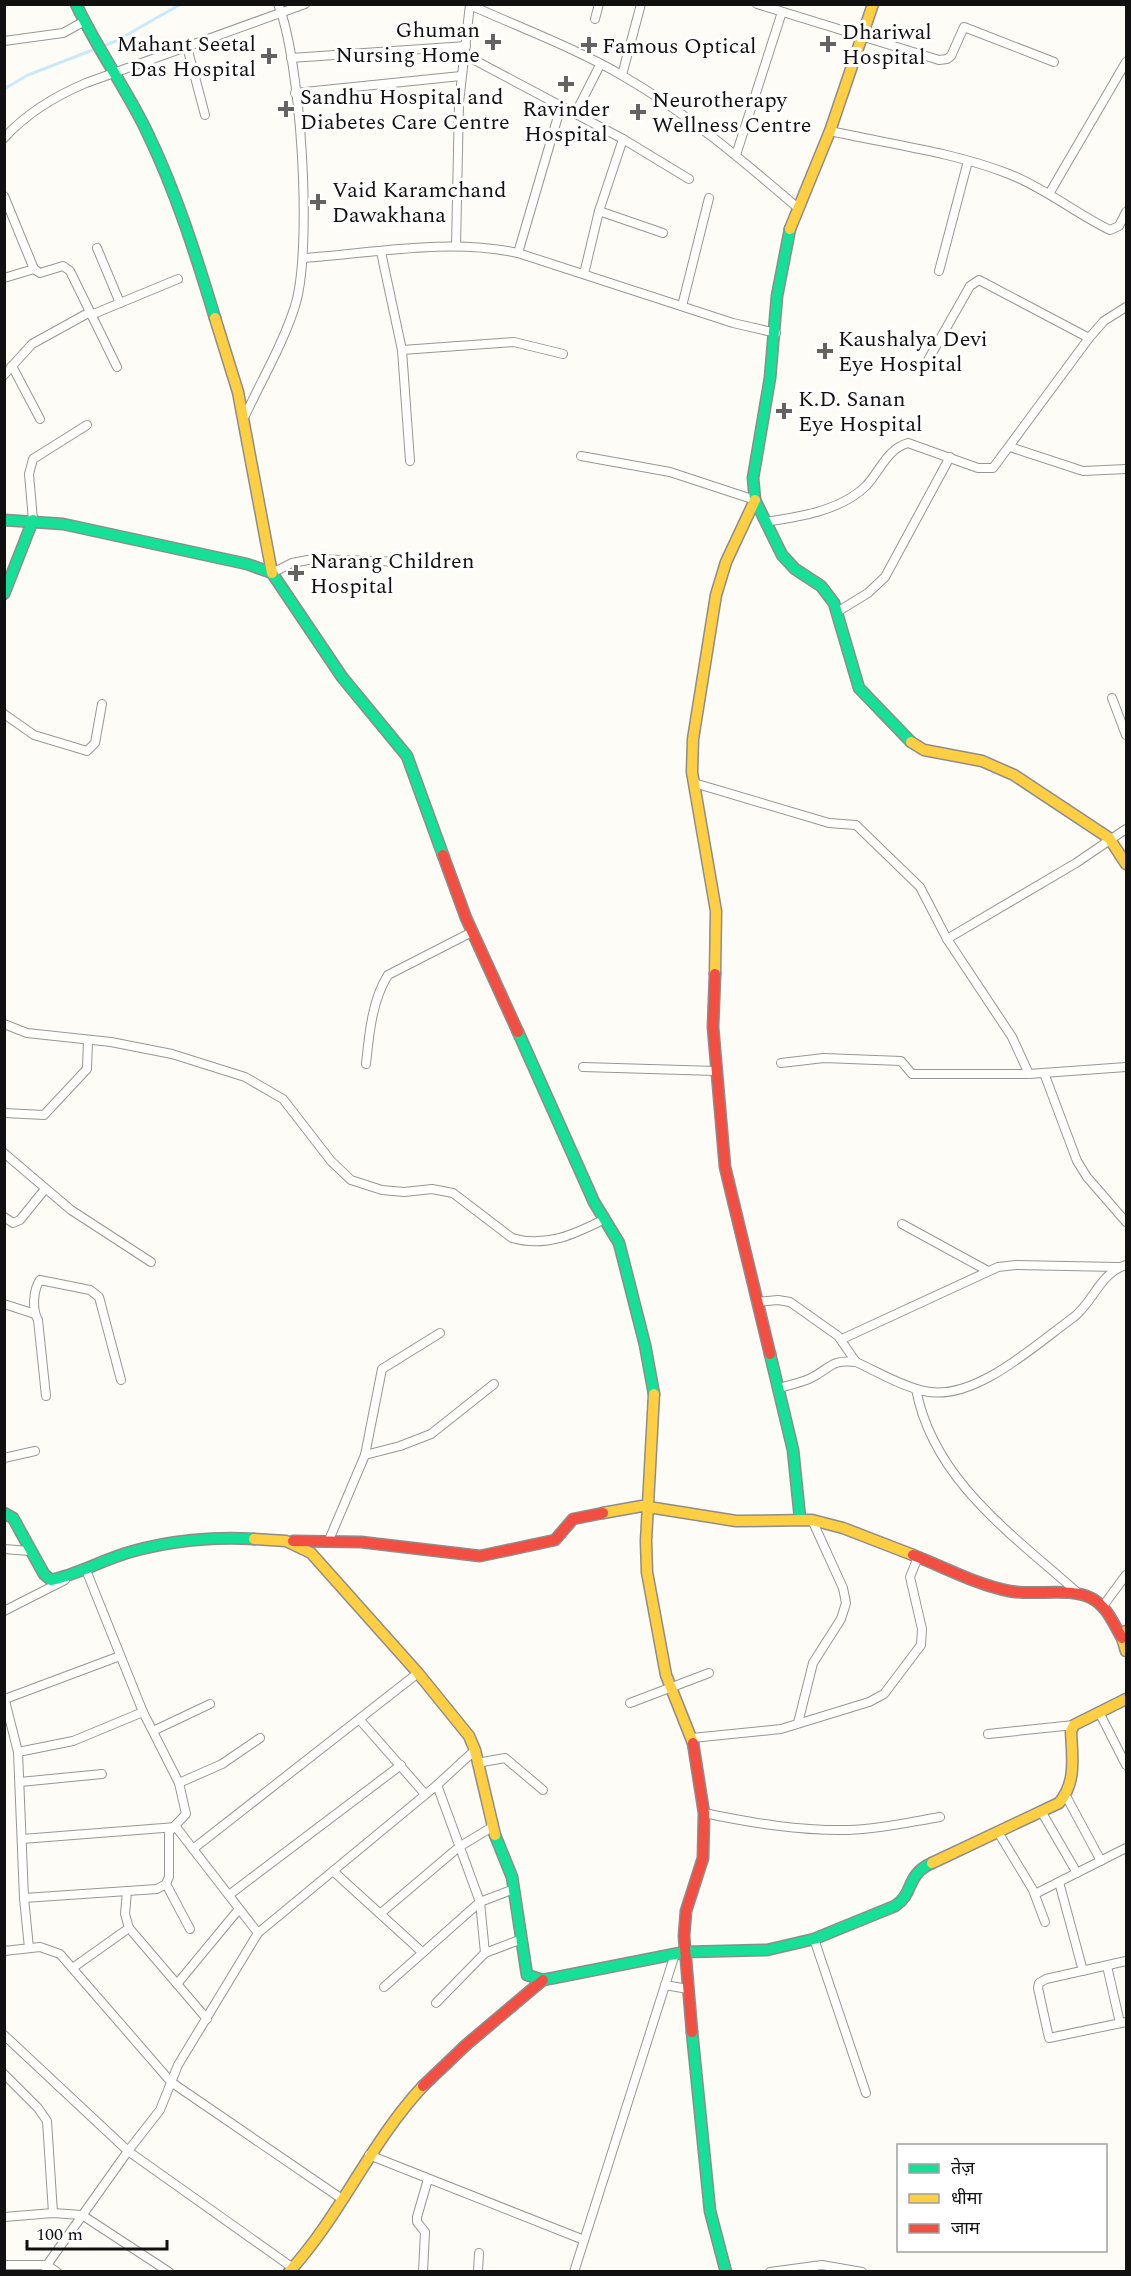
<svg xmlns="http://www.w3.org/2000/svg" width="1131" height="2276" font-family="Spectral,'Noto Sans Devanagari',serif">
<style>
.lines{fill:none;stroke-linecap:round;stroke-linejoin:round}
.stream{stroke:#cde8f7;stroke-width:3}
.street-casing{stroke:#979795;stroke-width:10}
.fast-casing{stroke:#8e8d8b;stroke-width:13}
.slow-casing{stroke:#8e8d8b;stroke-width:13}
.jam-casing{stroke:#8e8d8b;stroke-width:13}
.street{stroke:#fffffe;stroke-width:8}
.fast{stroke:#16e098;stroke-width:10}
.slow{stroke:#ffcf43;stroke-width:10}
.jam{stroke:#f24e42;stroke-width:10}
.poi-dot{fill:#646362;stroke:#fff;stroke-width:2}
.labels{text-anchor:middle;stroke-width:6;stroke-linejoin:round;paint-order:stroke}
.poi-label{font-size:22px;fill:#111;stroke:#fff;text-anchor:start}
</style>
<rect width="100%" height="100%" fill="#fdfcf7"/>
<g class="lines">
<polyline class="stream" points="4,89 28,75 116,41 181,4"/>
<defs>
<g id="street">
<polyline points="757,4 939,60 947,59 951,56 964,27 1054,62"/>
<path d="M 470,5 C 521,28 575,48 623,76 C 687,113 742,160 798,208"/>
<polyline points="595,19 599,4"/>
<polyline points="4,41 63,33 83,22"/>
<polyline points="187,47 205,115"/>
<polyline points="465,55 623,139 689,179"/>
<polyline points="291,58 466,46"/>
<polyline points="622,75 641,4"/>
<polyline points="295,93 461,76"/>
<polyline points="575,114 600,65"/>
<path d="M 830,131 C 889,144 953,152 1009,174 C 1045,188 1075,213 1110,230 L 1119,226 L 1126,212"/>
<path d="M 4,138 C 27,113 55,96 86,83 L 305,4"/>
<polyline points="736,155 782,12"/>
<polyline points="1049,194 1126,62"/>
<polyline points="4,196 34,269 40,273 63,266 70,271 117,367"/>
<polyline points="599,211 663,233"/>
<polyline points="456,246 459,103 470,4"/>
<polyline points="97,248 120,303"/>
<polyline points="381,252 402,350 410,461"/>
<polyline points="518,253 561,106"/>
<path d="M 304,258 C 374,253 448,238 518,253 L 733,323 L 776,333"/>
<polyline points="939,271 968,161"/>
<polyline points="584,274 599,211 623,139"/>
<polyline points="4,278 34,269"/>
<polyline points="682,306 709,198"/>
<polyline points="91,315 178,279"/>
<polyline points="402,350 514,342 563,354"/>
<polyline points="12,366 40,419"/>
<polyline points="923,369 970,286 979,280 1089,338"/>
<polyline points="4,375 32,344 90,312"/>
<path d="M 244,418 C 261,381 283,344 295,306 C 313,250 301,59 278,4"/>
<polyline points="1010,447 1083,471 1126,469"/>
<polyline points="581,456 670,472 755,500"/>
<polyline points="33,520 29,474 33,459 87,425"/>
<path d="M 765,522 C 799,517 840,511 866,486 C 880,471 887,449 908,443 L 978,468 L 993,468 L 1089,338 L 1104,321 L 1126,307"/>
<polyline points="272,573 292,563 313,559 434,563"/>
<polyline points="837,612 868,593 885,577 950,457"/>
<polyline points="1112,698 1126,735"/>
<polyline points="4,714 34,735 87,751 95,743 102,704"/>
<polyline points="694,783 829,823 856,825 920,887 947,939 1012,1037 1029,1074"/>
<polyline points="947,939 1076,863 1126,829"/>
<path d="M 4,1024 L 27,1033 L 111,1042 L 172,1054 L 245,1077 L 283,1099 L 331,1161 L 351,1180 L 382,1190 L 404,1192 L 432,1189 L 453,1193 L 512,1238 C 546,1248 575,1234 605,1219"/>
<polyline points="781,1063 824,1058 901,1061 912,1074 1029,1074 1126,1067"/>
<path d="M 366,1064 C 369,1035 372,1000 388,975 L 472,932"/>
<polyline points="583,1067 716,1071"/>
<polyline points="1044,1073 1077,1161 1087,1177 1126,1222"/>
<polyline points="4,1113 44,1115 87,1069 88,1040"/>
<polyline points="4,1153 71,1210 151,1262"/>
<polyline points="4,1217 13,1223 20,1220 45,1189"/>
<polyline points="902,1224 988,1271"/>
<polyline points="757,1302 778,1300 790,1302 838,1336 856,1362"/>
<polyline points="4,1304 35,1314"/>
<polyline points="842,1339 998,1267 1016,1265 1118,1267"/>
<path d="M 778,1388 C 789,1385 801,1383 811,1378 C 831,1368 831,1359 856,1362 C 878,1372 901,1386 924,1391 C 974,1403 1036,1344 1074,1317 C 1094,1301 1100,1273 1126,1265"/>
<path d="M 916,1389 C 933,1480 1013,1535 1078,1593"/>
<path d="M 46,1396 L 38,1320 C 32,1310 33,1290 40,1280 L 90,1290 L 99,1297 L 121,1380"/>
<polyline points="365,1455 400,1446 431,1434 494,1384"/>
<polyline points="4,1458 35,1451"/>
<polyline points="329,1540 365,1455 382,1369 440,1333"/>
<polyline points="4,1549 30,1551"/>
<polyline points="1103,1606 1126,1575"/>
<polyline points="4,1611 65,1580"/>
<polyline points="4,1697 18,1752 24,1898 29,1948"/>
<polyline points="5,1699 120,1656"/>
<polyline points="630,1703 709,1673"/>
<polyline points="1099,1712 1126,1765"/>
<polyline points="360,1720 425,1794"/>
<polyline points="798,1723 813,1663 841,1619 846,1603 843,1588 812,1520"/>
<polyline points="153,1731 210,1704"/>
<polyline points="988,1734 1074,1725"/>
<polyline points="692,1738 781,1729 869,1702 884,1694 921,1645 922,1629 910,1577 918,1557"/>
<polyline points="18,1752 73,1741 143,1712"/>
<polyline points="477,1763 505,1758 543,1790"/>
<polyline points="20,1782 102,1774"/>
<polyline points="179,1783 222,1764 260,1738"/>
<polyline points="437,1785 480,1902 485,1953"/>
<polyline points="1066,1796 1101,1861"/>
<polyline points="1041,1811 1077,1873"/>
<path d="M 704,1813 C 752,1823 800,1831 849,1830 C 880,1829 910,1822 940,1817"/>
<polyline points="998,1832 1033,1890 1045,1922"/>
<polyline points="22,1839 176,1827 258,1933"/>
<polyline points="193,1849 418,1673"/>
<polyline points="333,1871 422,1952"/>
<polyline points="1059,1882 1083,1971"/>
<polyline points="166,1884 190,1929"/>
<polyline points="127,1891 125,1914 129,1928 207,2019"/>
<polyline points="1035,1894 1126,1848"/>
<polyline points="229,1895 401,1765"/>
<polyline points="24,1898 157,1889 166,1884 169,1877 169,1832 186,1814 179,1783 143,1712 86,1570"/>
<polyline points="381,1913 459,1847 492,1827"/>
<polyline points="814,1939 866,2093"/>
<polyline points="4,1951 40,1947 60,1954 171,2082 342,2199"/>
<polyline points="1126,1961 1046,1979 1039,1983 1038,1988 1049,2038 1126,2022"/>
<polyline points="1107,1966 1120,2023"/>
<polyline points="74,1967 129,1928"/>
<polyline points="177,1984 239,1909"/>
<polyline points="665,1985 688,1989"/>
<polyline points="384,1987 480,1902 514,1889"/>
<polyline points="436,2003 485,1953 522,1939"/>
<polyline points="4,2035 128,2151 293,2268"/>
<polyline points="4,2074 38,2108 47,2121 53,2213"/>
<polyline points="369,2155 584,2240"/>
<polyline points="4,2217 53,2213 82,2215 169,2272"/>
<polyline points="4,2265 47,2265 128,2151 160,2110 178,2065 258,1933 437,1785 475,1750"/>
<polyline points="46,2272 47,2265 57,2272"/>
<polyline points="423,2272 425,2232 417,2222 417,2217 428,2179"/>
<polyline points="478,2272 479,2253"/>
<polyline points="574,2272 675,1954"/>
<polyline points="770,2272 822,2265 862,2272"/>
</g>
<g id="fast">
<path d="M 76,4 C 97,49 126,88 147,132 C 176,192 196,255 215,318"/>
<polyline points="790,229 777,296 770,378 753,478 755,500 782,555 795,569 821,586 834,603 859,688 911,742"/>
<polyline points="4,520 63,524 247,564 272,573 342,677 407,756 443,855"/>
<polyline points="4,594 33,520"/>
<polyline points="518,1032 594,1202 619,1243 645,1345 654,1394"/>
<polyline points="770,1354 793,1450 800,1518"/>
<path d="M 4,1513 L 13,1518 L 44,1574 L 51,1580 C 79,1574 102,1560 130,1552 C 168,1541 214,1536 254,1539"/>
<path d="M 495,1835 L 512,1877 L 527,1975 L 543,1980 L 685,1952 L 767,1950 L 814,1939 L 895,1906 C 915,1893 905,1875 932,1863"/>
<polyline points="692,2032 710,2211 726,2272"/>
</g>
<g id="slow">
<polyline points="790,229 830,131 873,4"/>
<polyline points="215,318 238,392 272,573"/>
<polyline points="911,742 924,750 982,761 1014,775 1109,838 1126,864"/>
<polyline points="715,974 716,911 692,772 693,739 716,595 726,562 755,500"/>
<polyline points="654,1394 646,1541 647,1572 666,1675 693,1743"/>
<polyline points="603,1513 642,1506 736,1521 812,1520 843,1528 913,1555"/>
<polyline points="254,1539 286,1541 311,1553 418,1673 469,1736 475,1750 495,1835"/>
<polyline points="1126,1631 1122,1638 1126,1651"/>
<path d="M 932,1863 L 1059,1803 C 1077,1782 1072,1756 1071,1731 L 1074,1725 L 1126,1699"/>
<path d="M 289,2272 C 341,2215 370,2143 423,2086"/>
</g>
<g id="jam">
<polyline points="443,855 466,918 518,1032"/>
<polyline points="715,974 713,1027 725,1167 770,1354"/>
<polyline points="293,1541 361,1542 480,1556 555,1540 573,1519 603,1513"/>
<path d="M 913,1555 C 944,1567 977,1585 1009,1591 C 1034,1596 1070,1587 1091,1598 C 1107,1606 1113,1623 1122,1638"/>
<polyline points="692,2032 684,1936 686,1911 703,1858 704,1813 693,1743"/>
<polyline points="423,2086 466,2045 543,1980"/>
</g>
</defs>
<use href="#street" class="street-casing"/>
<use href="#fast" class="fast-casing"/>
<use href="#slow" class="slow-casing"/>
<use href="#jam" class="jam-casing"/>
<use href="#street" class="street"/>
<use href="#fast" class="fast"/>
<use href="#slow" class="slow"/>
<use href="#jam" class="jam"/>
</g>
<g class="poi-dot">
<path d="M490 33h6v6h6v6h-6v6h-6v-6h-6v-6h6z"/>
<path d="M825 35h6v6h6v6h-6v6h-6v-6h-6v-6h6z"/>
<path d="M586 36h6v6h6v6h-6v6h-6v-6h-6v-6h6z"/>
<path d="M266 47h6v6h6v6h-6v6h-6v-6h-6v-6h6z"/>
<path d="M563 75h6v6h6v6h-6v6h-6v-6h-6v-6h6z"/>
<path d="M283 100h6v6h6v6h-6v6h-6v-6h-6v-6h6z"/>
<path d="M635 103h6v6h6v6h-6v6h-6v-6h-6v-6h6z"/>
<path d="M315 193h6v6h6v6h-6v6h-6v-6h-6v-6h6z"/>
<path d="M822 342h6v6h6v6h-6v6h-6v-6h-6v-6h6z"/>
<path d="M781 402h6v6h6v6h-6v6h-6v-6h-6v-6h6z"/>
<path d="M293 564h6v6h6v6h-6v6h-6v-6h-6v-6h6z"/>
</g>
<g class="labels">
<g class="poi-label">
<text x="480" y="37" text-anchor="end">Ghuman<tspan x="480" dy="25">Nursing Home</tspan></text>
<text x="842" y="39">Dhariwal<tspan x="842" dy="25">Hospital</tspan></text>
<text x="256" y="51" text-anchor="end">Mahant Seetal<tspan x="256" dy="25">Das Hospital</tspan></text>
<text x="602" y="53">Famous Optical</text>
<text x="300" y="104">Sandhu Hospital and<tspan x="300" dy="25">Diabetes Care Centre</tspan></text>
<text x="652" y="107">Neurotherapy<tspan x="652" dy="25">Wellness Centre</tspan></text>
<text x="566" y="116" text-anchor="middle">Ravinder<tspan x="566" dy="25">Hospital</tspan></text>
<text x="332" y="197">Vaid Karamchand<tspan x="332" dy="25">Dawakhana</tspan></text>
<text x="838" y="346">Kaushalya Devi<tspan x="838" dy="25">Eye Hospital</tspan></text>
<text x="798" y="406">K.D. Sanan<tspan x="798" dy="25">Eye Hospital</tspan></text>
<text x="310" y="568">Narang Children<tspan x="310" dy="25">Hospital</tspan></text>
</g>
</g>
<rect width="1131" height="2276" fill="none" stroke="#111111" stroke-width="12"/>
<rect x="897" y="2144" width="210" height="108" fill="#ffffff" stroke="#a0a0a0" stroke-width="1.5"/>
<rect x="909" y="2164" width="30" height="9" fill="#16e098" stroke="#a0a0a0" stroke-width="1.5"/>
<text x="951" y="2174" font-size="18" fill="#111111">तेज़</text>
<rect x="909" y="2194" width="30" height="9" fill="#ffcf43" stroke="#a0a0a0" stroke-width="1.5"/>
<text x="951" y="2204" font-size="18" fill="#111111">धीमा</text>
<rect x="909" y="2224" width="30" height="9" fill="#f24e42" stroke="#a0a0a0" stroke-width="1.5"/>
<text x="951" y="2234" font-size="18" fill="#111111">जाम</text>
<path d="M27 2240v9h140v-9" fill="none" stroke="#111111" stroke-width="3"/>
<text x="36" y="2240" font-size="18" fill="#111111" stroke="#ffffff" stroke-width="4.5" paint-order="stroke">100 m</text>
</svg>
